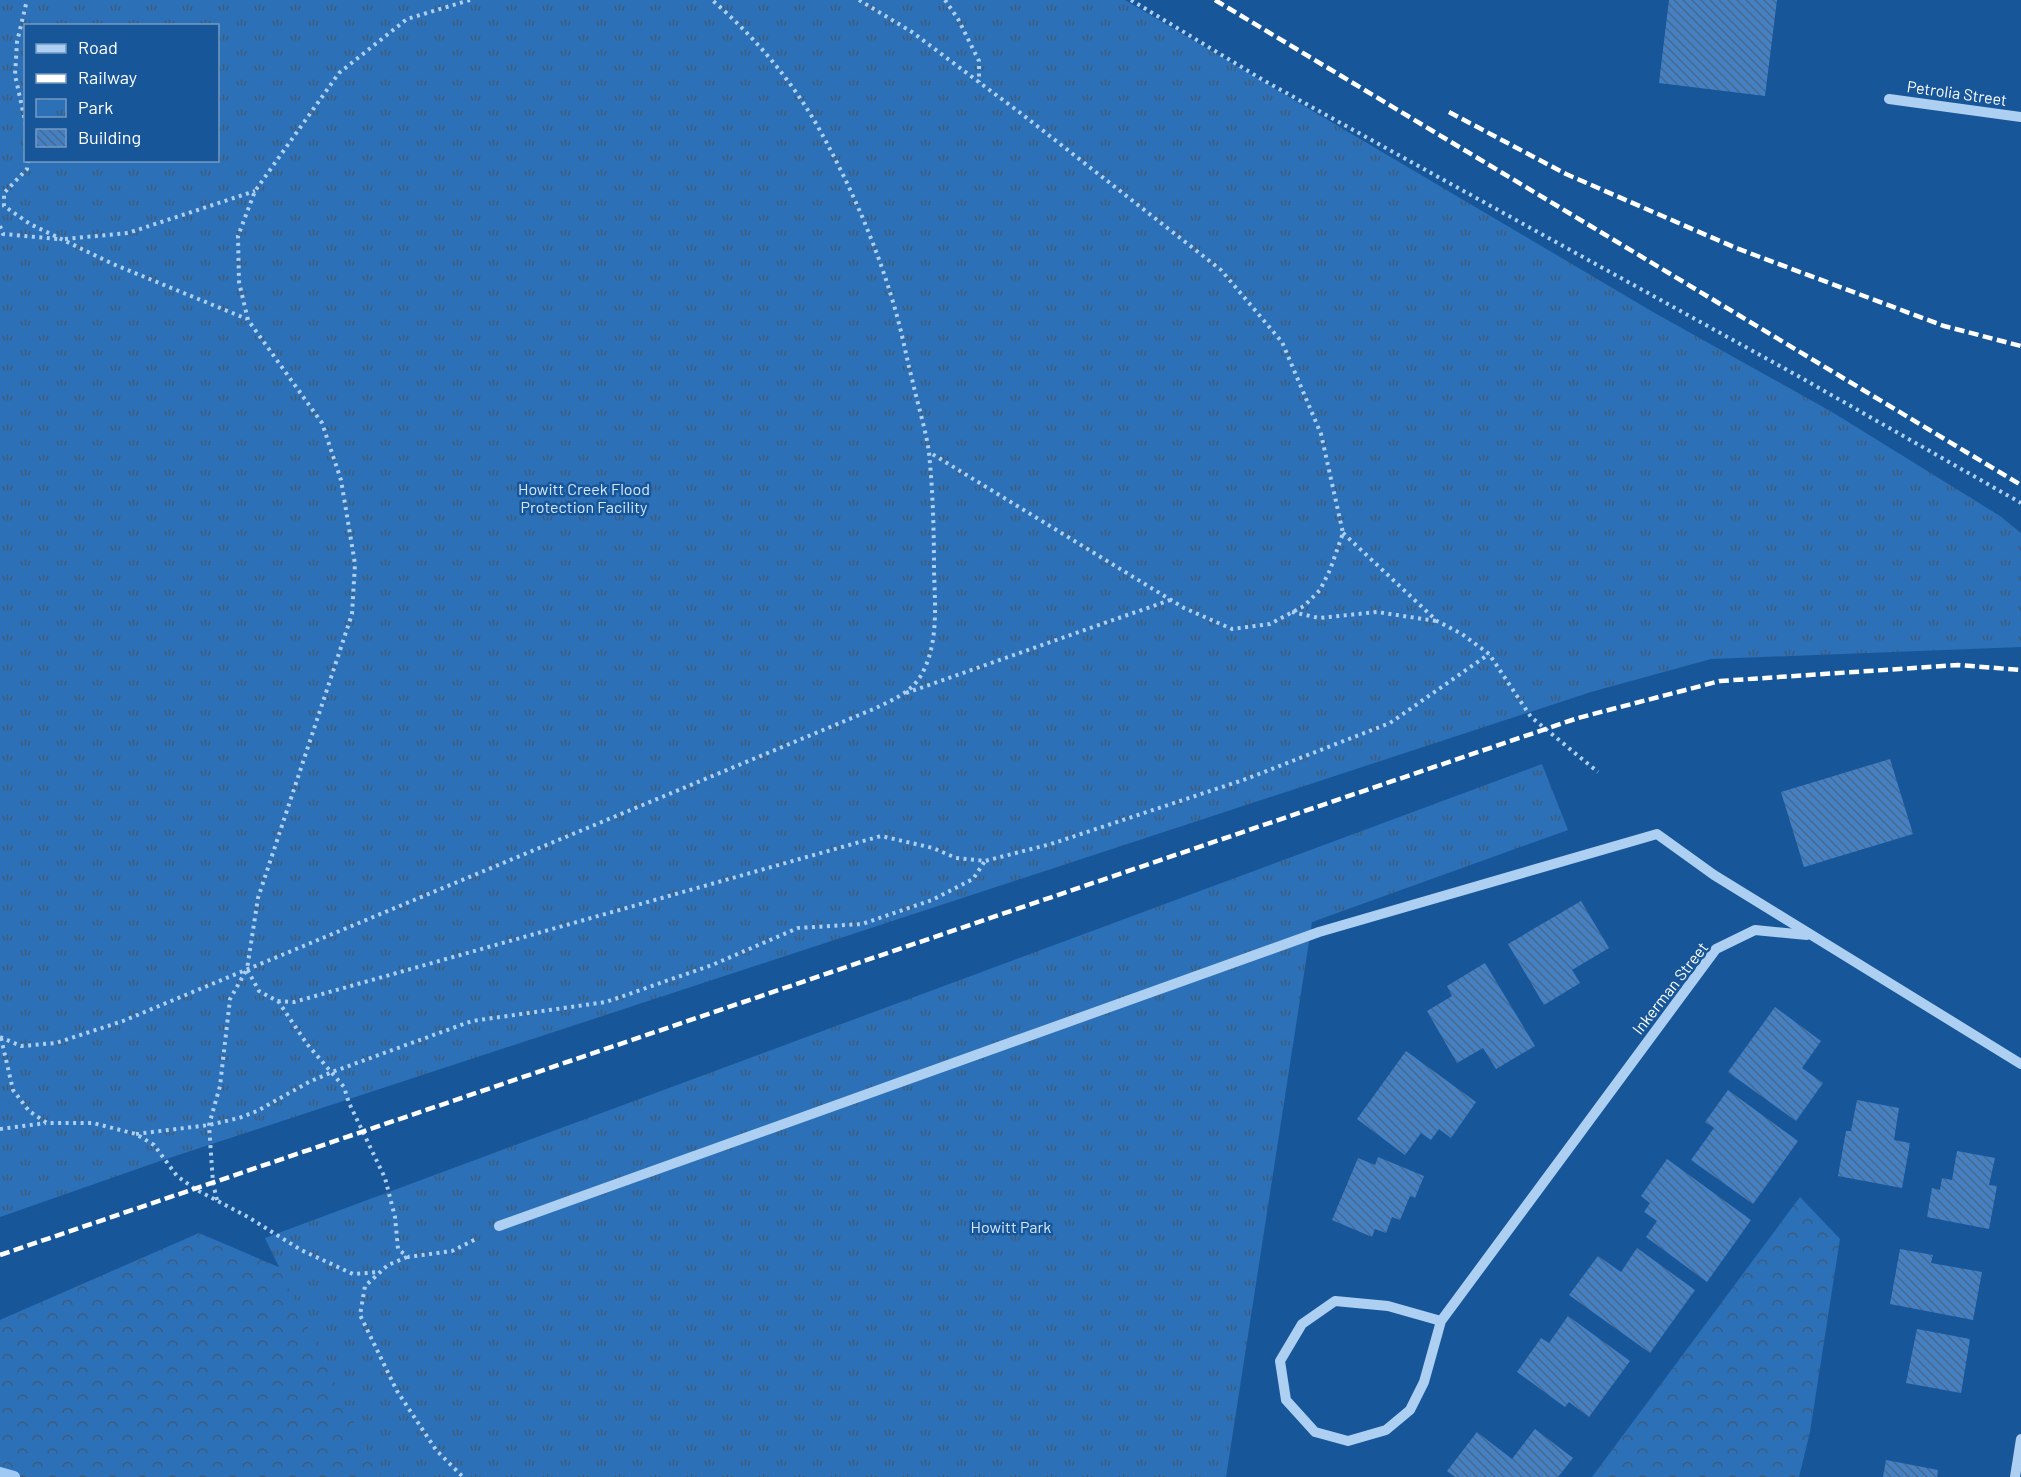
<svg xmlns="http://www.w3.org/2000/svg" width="2021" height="1477" font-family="Barlow,sans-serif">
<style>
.forest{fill:url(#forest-crowns)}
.park{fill:url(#park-tufts);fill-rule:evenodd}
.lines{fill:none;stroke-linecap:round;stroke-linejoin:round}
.stream{stroke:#a0caf4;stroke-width:12}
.building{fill:url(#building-back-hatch)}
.path{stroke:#adcff1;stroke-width:4;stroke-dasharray:3 4.5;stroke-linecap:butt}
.minor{stroke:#adcff1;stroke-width:10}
.rail{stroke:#fff;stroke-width:4.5;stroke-dasharray:10 4.5;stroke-linecap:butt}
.labels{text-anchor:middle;stroke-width:5;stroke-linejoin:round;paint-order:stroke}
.street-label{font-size:16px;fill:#fff;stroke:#18569a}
.park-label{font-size:16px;fill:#d5e8fc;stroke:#18569a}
</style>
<defs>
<pattern id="forest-crowns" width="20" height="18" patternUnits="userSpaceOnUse" patternTransform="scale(1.5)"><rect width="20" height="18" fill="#2c70b7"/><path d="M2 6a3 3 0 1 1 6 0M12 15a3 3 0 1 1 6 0" fill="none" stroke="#3e5c7c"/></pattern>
<pattern id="park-tufts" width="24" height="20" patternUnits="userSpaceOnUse" patternTransform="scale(1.5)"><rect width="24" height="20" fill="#2c70b7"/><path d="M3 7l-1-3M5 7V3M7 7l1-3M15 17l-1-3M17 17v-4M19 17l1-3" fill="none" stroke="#3e5c7c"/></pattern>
<pattern id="building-back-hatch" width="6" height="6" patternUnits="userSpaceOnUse" patternTransform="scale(1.5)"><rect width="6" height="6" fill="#4581c2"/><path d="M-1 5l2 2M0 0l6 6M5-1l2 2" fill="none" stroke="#48698d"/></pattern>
</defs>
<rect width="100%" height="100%" fill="#18569a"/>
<g class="forest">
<polygon points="1800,1197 1840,1239 1810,1432 1799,1477 1592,1477"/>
<polygon points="199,1233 321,1285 455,1477 0,1477 0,1320"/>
</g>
<g class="park">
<path d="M 0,0 L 1125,0 L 1653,312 L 1832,412 L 2000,516 L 2021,533 L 2021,647 L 1711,659 L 1591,692 L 160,1161 L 0,1217 ZM 26,26 L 218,26 L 218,160 L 26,160 Z"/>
<polygon points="1542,764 1568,830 1312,922 1226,1477 380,1477 265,1238"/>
</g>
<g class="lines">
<polyline class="stream" points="0,1473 14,1477"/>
</g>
<g class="building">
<polygon points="1669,0 1777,0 1765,96 1659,83"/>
<polygon points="1890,759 1913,834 1804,867 1781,792"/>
<polygon points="1581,901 1609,948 1572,970 1580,983 1544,1005 1508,944"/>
<polygon points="1485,963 1535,1046 1496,1069 1483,1048 1457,1063 1427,1011 1452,996 1447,986"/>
<polygon points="1775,1007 1821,1041 1802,1068 1823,1083 1796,1121 1728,1072"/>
<polygon points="1406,1051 1476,1102 1451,1138 1439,1129 1431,1140 1421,1133 1405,1155 1357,1119"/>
<polygon points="1728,1090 1798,1141 1753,1204 1691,1160 1714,1128 1705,1122"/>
<polygon points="1857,1100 1899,1108 1894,1140 1910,1143 1902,1188 1838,1176 1846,1131 1851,1131"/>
<polygon points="1957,1151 1995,1158 1989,1185 1997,1186 1989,1229 1927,1217 1932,1188 1940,1190 1942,1178 1952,1180"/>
<polygon points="1378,1157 1424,1176 1415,1198 1410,1196 1400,1220 1392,1217 1386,1233 1375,1229 1372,1237 1332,1220 1358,1158 1375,1165"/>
<polygon points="1667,1159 1751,1220 1707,1282 1646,1237 1657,1221 1644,1212 1650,1203 1641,1196"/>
<polygon points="1637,1248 1695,1290 1650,1353 1569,1295 1598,1256 1621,1272"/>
<polygon points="1900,1249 1933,1255 1931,1263 1982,1272 1973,1320 1890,1304"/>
<polygon points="1568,1316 1630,1361 1589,1417 1569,1402 1565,1407 1517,1372 1541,1338 1549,1343"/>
<polygon points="1917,1329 1970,1339 1961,1393 1906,1383"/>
<polygon points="1535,1429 1573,1458 1558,1477 1455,1477 1447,1471 1477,1432 1512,1459"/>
<polygon points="1886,1460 1938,1470 1937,1477 1883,1477"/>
</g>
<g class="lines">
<g class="path">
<polyline points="470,0 407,19 339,73 255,191 238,236 239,282 248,320 322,423 341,480 355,564 352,614 258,898 247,969 259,991 277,1001 294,1002 881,836 933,848 956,858 985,861 1051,844 1246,779 1390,723 1489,654"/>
<polyline points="859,0 912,32 1023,115 1221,270 1282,342 1321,434 1343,533 1330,570 1320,590 1304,606 1270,624 1232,629 1184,608 929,452"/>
<polyline points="945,0 958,19 979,61 979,82"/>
<polyline points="1131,0 1263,80 1798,376 2021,503"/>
<polyline points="26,125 15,75 17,42 27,0"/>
<polyline points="28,160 27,169 4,193 4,206 30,224 113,264 247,319"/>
<polyline points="0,226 3,234 58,239"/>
<polyline points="65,239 128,233 255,191"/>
<polyline points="1343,533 1437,621 1462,634 1489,654 1531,717 1598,772"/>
<polyline points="1292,612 1319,618 1377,612 1436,621"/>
<polyline points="906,693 1170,600"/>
<polyline points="278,1001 307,1044 344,1087 349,1103 385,1178 395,1217 398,1249 408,1257 452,1251 478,1238"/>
<path d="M 0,1037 L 21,1046 L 56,1043 L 123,1021 L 876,708 C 892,700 910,693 920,677 C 939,646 935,606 934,571 C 934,532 933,492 929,453 C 926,430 918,406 913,383 C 907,360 903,338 897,316 C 880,254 854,193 823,136 C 795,84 757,39 712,0"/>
<polyline points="1,1038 13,1090 29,1111 47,1123 93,1123 136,1134 154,1145 177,1176 195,1189 248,1217 301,1250 353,1274 380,1272"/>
<polyline points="0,1129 46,1123"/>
<polyline points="136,1134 209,1125 239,1118 257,1111 309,1082 332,1072 472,1021 606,1002 712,965 798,928 862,924 932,900 973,879 985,861"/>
<polyline points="217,1200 213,1183 209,1125 220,1086 230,999 247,969"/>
<polyline points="407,1257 388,1265 365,1286 360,1315 397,1391 436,1450 463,1477"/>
</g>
<g class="minor">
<polyline points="1889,99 2021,117"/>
<polyline points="499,1226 1319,932 1657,834 1714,875 2021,1064"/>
<polyline points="1441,1321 1388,1306 1335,1301 1302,1324 1280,1361 1286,1400 1315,1432 1348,1441 1386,1430 1410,1410 1424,1382 1441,1321 1716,949 1755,930 1807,935"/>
<polyline points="2015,1477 2021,1439"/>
</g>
<g class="rail">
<polyline points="1215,0 2021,485"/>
<polyline points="1449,112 1566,174 1736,248 1944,326 2021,346"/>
<polyline points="0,1255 1578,718 1720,681 1958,665 2021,670"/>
</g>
</g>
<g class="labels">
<g class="street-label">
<text transform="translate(1957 93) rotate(8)" y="6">Petrolia Street</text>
<text transform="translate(1670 988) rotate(-52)" y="6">Inkerman Street</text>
</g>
<g class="park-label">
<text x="584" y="495">Howitt Creek Flood<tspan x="584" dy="18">Protection Facility</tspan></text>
<text x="1011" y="1233">Howitt Park</text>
</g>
</g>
<rect x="24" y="24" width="195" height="138" fill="#18569a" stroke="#749ac2" stroke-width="1.5"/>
<rect x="36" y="44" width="30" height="9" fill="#adcff1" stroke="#749ac2" stroke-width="1.5"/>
<text x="78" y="54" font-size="18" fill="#ffffff">Road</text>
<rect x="36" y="74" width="30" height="9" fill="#ffffff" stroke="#749ac2" stroke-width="1.5"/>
<text x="78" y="84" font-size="18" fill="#ffffff">Railway</text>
<rect x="36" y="99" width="30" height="18" fill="url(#park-tufts)" stroke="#749ac2" stroke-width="1.5"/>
<text x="78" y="114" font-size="18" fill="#ffffff">Park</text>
<rect x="36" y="129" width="30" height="18" fill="url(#building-back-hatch)" stroke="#749ac2" stroke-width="1.5"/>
<text x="78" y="144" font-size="18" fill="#ffffff">Building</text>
</svg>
